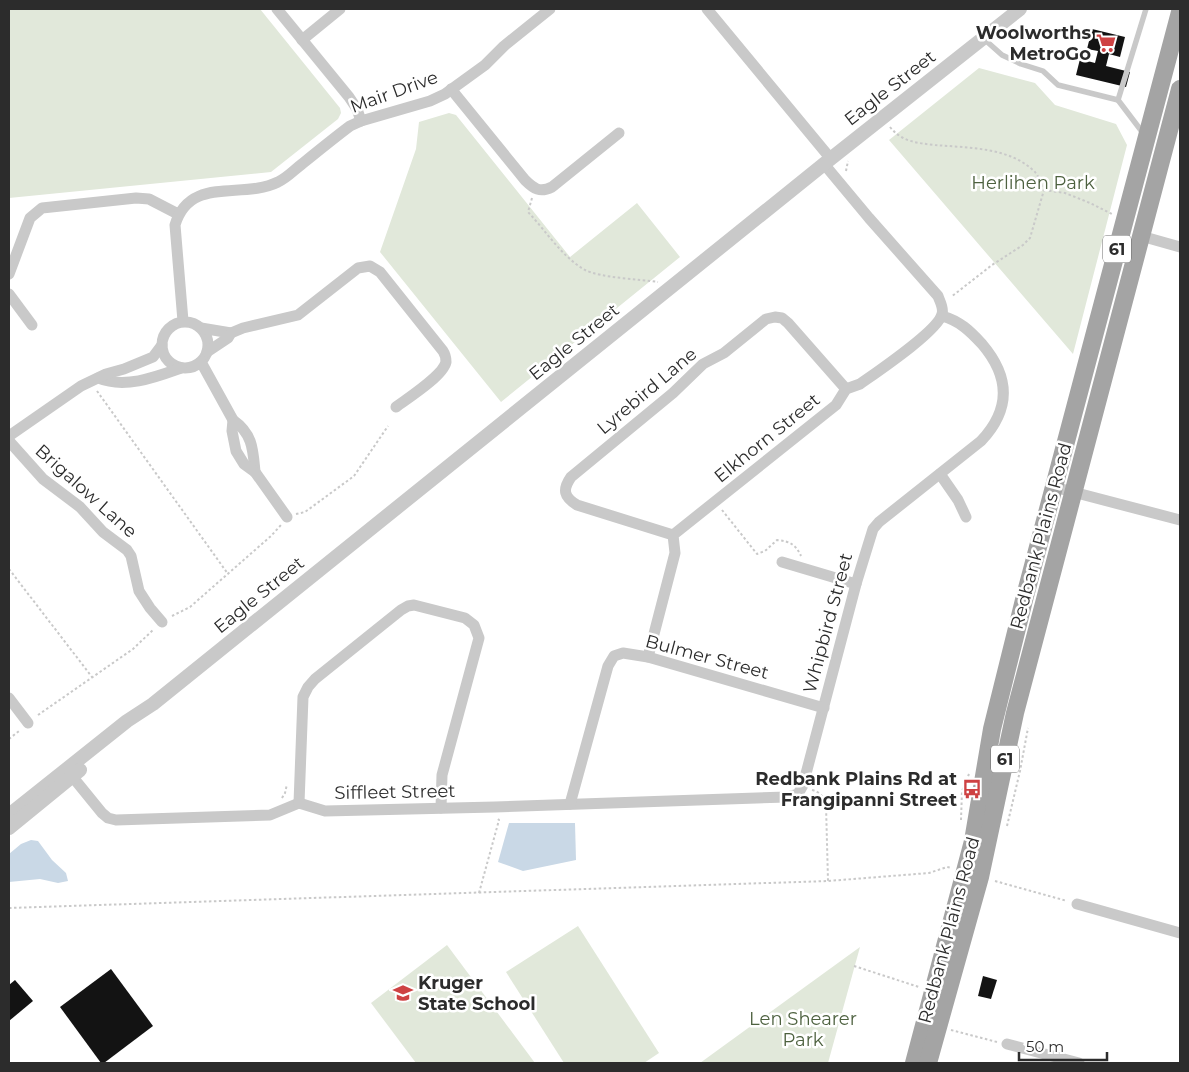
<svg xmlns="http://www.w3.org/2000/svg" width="1189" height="1072" font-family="Montserrat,sans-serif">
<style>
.green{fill:#e1e8da}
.water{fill:#c9d8e6}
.building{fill:#131313}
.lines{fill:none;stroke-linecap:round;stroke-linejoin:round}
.path{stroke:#c9c9c9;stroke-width:2;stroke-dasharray:2.5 2.5;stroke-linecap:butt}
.service{stroke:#c9c9c9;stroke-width:5.5}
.minor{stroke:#c9c9c9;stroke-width:11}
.tertiary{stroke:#c9c9c9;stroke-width:14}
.primary{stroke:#a4a4a4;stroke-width:18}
.labels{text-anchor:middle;stroke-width:5;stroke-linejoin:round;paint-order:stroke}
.shield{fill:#fff;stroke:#6b6b6b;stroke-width:1}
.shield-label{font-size:16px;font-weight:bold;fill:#2c2c2c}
.poi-label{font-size:18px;font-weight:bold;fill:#2c2c2c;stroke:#fff;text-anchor:end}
.street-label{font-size:18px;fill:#2c2c2c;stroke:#fff}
.park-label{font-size:18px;fill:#4d613f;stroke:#fff}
</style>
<rect width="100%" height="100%" fill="#fff"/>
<g class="green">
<polygon points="9,9 260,9 340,108 341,113 338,119 271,172 9,198"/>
<polygon points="979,68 1035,83 1055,105 1116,124 1127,145 1073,354 889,140"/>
<polygon points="449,113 456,115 570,257 637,203 680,257 501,402 380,252 416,149 419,122"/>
<polygon points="578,926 659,1053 644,1063 564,1063 506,972"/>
<polygon points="447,945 535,1063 416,1063 371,1003"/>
<polygon points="860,947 828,1063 700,1063"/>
</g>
<g class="water">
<polygon points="509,823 575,823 576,860 523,871 498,862"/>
<polygon points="31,840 38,841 52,860 66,873 68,881 58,883 40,879 9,882 9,854 21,844"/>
</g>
<g class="building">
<polygon points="1092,29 1125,37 1120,57 1109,54 1106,66 1130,72 1126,87 1076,75 1080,59 1095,63 1098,51 1087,49"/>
<polygon points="111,969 153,1026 104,1063 101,1063 60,1007"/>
<polygon points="983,976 997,980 991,999 978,996"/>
<polygon points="15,980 33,1001 9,1021 9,985"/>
</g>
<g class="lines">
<g class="path">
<path d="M 890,127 C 902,142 917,143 935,145 C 969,148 1010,147 1035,172 C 1039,177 1041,184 1044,190 L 1030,238 L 1023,245 L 992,265 L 951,297"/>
<polyline points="846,171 848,161"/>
<polyline points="1044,190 1065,193 1090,203 1112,214"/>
<path d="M 532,198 L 528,212 C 546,231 562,257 585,270 C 601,278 639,279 658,282"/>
<polyline points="97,391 228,574"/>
<path d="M 722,510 L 757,554 L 765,551 L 777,540 C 790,541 796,545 801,556"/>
<polyline points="296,514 305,512 354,476 388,426"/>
<polyline points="9,569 92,677"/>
<polyline points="172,616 190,607 271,536 281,525"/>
<polyline points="38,715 133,649 154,629"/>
<polyline points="9,739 19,731"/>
<path d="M 812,790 C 820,792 824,797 826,805 L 828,881"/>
<polyline points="282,798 285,793 287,784"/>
<polyline points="961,820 962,791 969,774"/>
<polyline points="1007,826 1020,771 1028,728"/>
<polyline points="995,881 1067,901"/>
<polyline points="479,893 499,820 498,819"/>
<polyline points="9,908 828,881 929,873 947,867 952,868"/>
<polyline points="854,966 919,987"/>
<polyline points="951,1030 997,1042"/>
</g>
<g class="service">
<polyline points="984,39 1002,55 1021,64 1043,71 1058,85 1118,100"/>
<polyline points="1143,133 1118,100 1146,9"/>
</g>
<g class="minor">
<polyline points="277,9 349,97 357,109 361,121"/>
<polyline points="707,9 831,159"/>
<polyline points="302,40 340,9"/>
<path d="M 451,89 L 525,180 C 534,189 540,193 552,187 L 619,133"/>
<polyline points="1141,236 1180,247"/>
<polyline points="9,274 30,218 42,208 136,198 149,199 178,214"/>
<polyline points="9,294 32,325"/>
<path d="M 183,321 L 175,225 C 190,175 242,200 278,182 C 287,178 294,170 302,164 C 318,151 334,138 350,126 L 361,121 L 430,101 L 445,94 L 485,65 L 504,46 L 550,9"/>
<circle cx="185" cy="345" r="23"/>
<polyline points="201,328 231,333"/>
<path d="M 207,352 L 228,338 L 231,333 L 243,328 L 298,315 L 358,268 L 370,266 L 380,272 L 443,351 C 445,354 446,358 446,362 C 443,376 408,398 396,407"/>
<path d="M 201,362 L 233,420 C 253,434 253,450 255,472"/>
<path d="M 98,378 C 125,389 156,377 181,368"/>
<polyline points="233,420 232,431 236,451 244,464 255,472 287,517"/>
<polyline points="9,436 81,386 106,374 124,369 153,357 162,345"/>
<polyline points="9,441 43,479 80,507 103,532 127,550 131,556 139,591 150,608 162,622"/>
<polyline points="940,474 958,500 966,517"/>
<polyline points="1054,487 1180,520"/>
<path d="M 673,535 L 577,505 C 564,497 562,490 571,477 L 673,393 L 703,364 L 724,353 L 766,319 L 775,317 L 782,318 L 788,323 L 846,389"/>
<polyline points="782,562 856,584"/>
<path d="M 648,657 L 675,553 L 673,535 L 836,405 L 846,389 L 860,384 C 877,372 938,331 942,314 C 944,308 940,302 938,296 L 869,218 L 824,164"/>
<polyline points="9,698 28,723"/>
<path d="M 67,770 L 102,813 L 108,818 L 116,820 L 270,815 L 299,803 L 325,811 L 495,807 L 787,797 L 798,794 L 803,785 L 856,584 L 873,529 L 879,522 L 981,441 C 1011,409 1010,377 982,344 C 970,331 960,321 942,316"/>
<polyline points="299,803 303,697 308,687 315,679 401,610 408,606 414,605 465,618 474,625 479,638 442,775 441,808"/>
<polyline points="570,804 608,666 614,656 623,653 648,657 824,708"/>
<polyline points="1077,904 1180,933"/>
<polyline points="1007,1044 1079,1063"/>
</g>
<g class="tertiary">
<polyline points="9,815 127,721 153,704 824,164 1020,9"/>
<polyline points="9,828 80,770"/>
</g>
<g class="primary">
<polyline points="914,1063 973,841 992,729 1025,596 1180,12"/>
<polyline points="928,1063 980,877 1015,713 1180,89"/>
</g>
</g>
<defs>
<symbol id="supermarket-bare" viewBox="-9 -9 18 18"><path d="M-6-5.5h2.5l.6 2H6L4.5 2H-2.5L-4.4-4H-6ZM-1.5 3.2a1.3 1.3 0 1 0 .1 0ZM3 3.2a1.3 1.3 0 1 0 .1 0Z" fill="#ce4243" stroke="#fff" stroke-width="2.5" paint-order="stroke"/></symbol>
<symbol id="bus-bare" viewBox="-9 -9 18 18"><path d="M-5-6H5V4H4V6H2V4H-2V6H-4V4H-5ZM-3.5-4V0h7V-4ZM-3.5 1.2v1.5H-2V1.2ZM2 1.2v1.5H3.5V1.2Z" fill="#ce4243" stroke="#fff" stroke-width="2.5" paint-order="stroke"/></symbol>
<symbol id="school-bare" viewBox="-9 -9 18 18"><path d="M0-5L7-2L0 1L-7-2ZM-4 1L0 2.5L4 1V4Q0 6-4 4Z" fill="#ce4243" stroke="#fff" stroke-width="2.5" paint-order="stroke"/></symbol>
</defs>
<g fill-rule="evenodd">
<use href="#supermarket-bare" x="1092" y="29" width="28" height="28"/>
<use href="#bus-bare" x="958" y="775" width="28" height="28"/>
<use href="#school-bare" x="389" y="979" width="28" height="28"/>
</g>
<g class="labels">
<g class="shield">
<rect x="1103" y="235.5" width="28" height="27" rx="4"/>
<rect x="991" y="745.5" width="28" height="27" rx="4"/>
</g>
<g class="shield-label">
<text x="1117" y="255">61</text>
<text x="1005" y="765">61</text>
</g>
<g class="poi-label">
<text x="1091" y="39">Woolworths<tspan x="1091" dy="21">MetroGo</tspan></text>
<text x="957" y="785">Redbank Plains Rd at<tspan x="957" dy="21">Frangipanni Street</tspan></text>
<text x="418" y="989" text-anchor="start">Kruger<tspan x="418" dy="21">State School</tspan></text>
</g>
<g class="street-label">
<text transform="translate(890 88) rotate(-38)" y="6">Eagle Street</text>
<text transform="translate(394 92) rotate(-20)" y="6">Mair Drive</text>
<text transform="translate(574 342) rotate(-39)" y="6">Eagle Street</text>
<text transform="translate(647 391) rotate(-40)" y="6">Lyrebird Lane</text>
<text transform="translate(767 438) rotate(-39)" y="6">Elkhorn Street</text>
<text transform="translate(86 491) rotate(42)" y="6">Brigalow Lane</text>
<text transform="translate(1041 536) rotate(-75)" y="6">Redbank Plains Road</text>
<text transform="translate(259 595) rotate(-39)" y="6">Eagle Street</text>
<text transform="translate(828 623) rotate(-75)" y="6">Whipbird Street</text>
<text transform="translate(707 657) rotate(15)" y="6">Bulmer Street</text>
<text transform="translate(395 792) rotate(-1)" y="6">Siffleet Street</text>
<text transform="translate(949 930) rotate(-75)" y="6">Redbank Plains Road</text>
</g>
<g class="park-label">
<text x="1033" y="189">Herlihen Park</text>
<text x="803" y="1025">Len Shearer<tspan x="803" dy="21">Park</tspan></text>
</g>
</g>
<rect width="1189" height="1072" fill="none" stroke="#2c2c2c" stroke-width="20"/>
<path d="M1019 1052v8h88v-8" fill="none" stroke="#2c2c2c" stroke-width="2.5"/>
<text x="1026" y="1052" font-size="15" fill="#2c2c2c" stroke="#ffffff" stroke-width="4" paint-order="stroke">50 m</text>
</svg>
